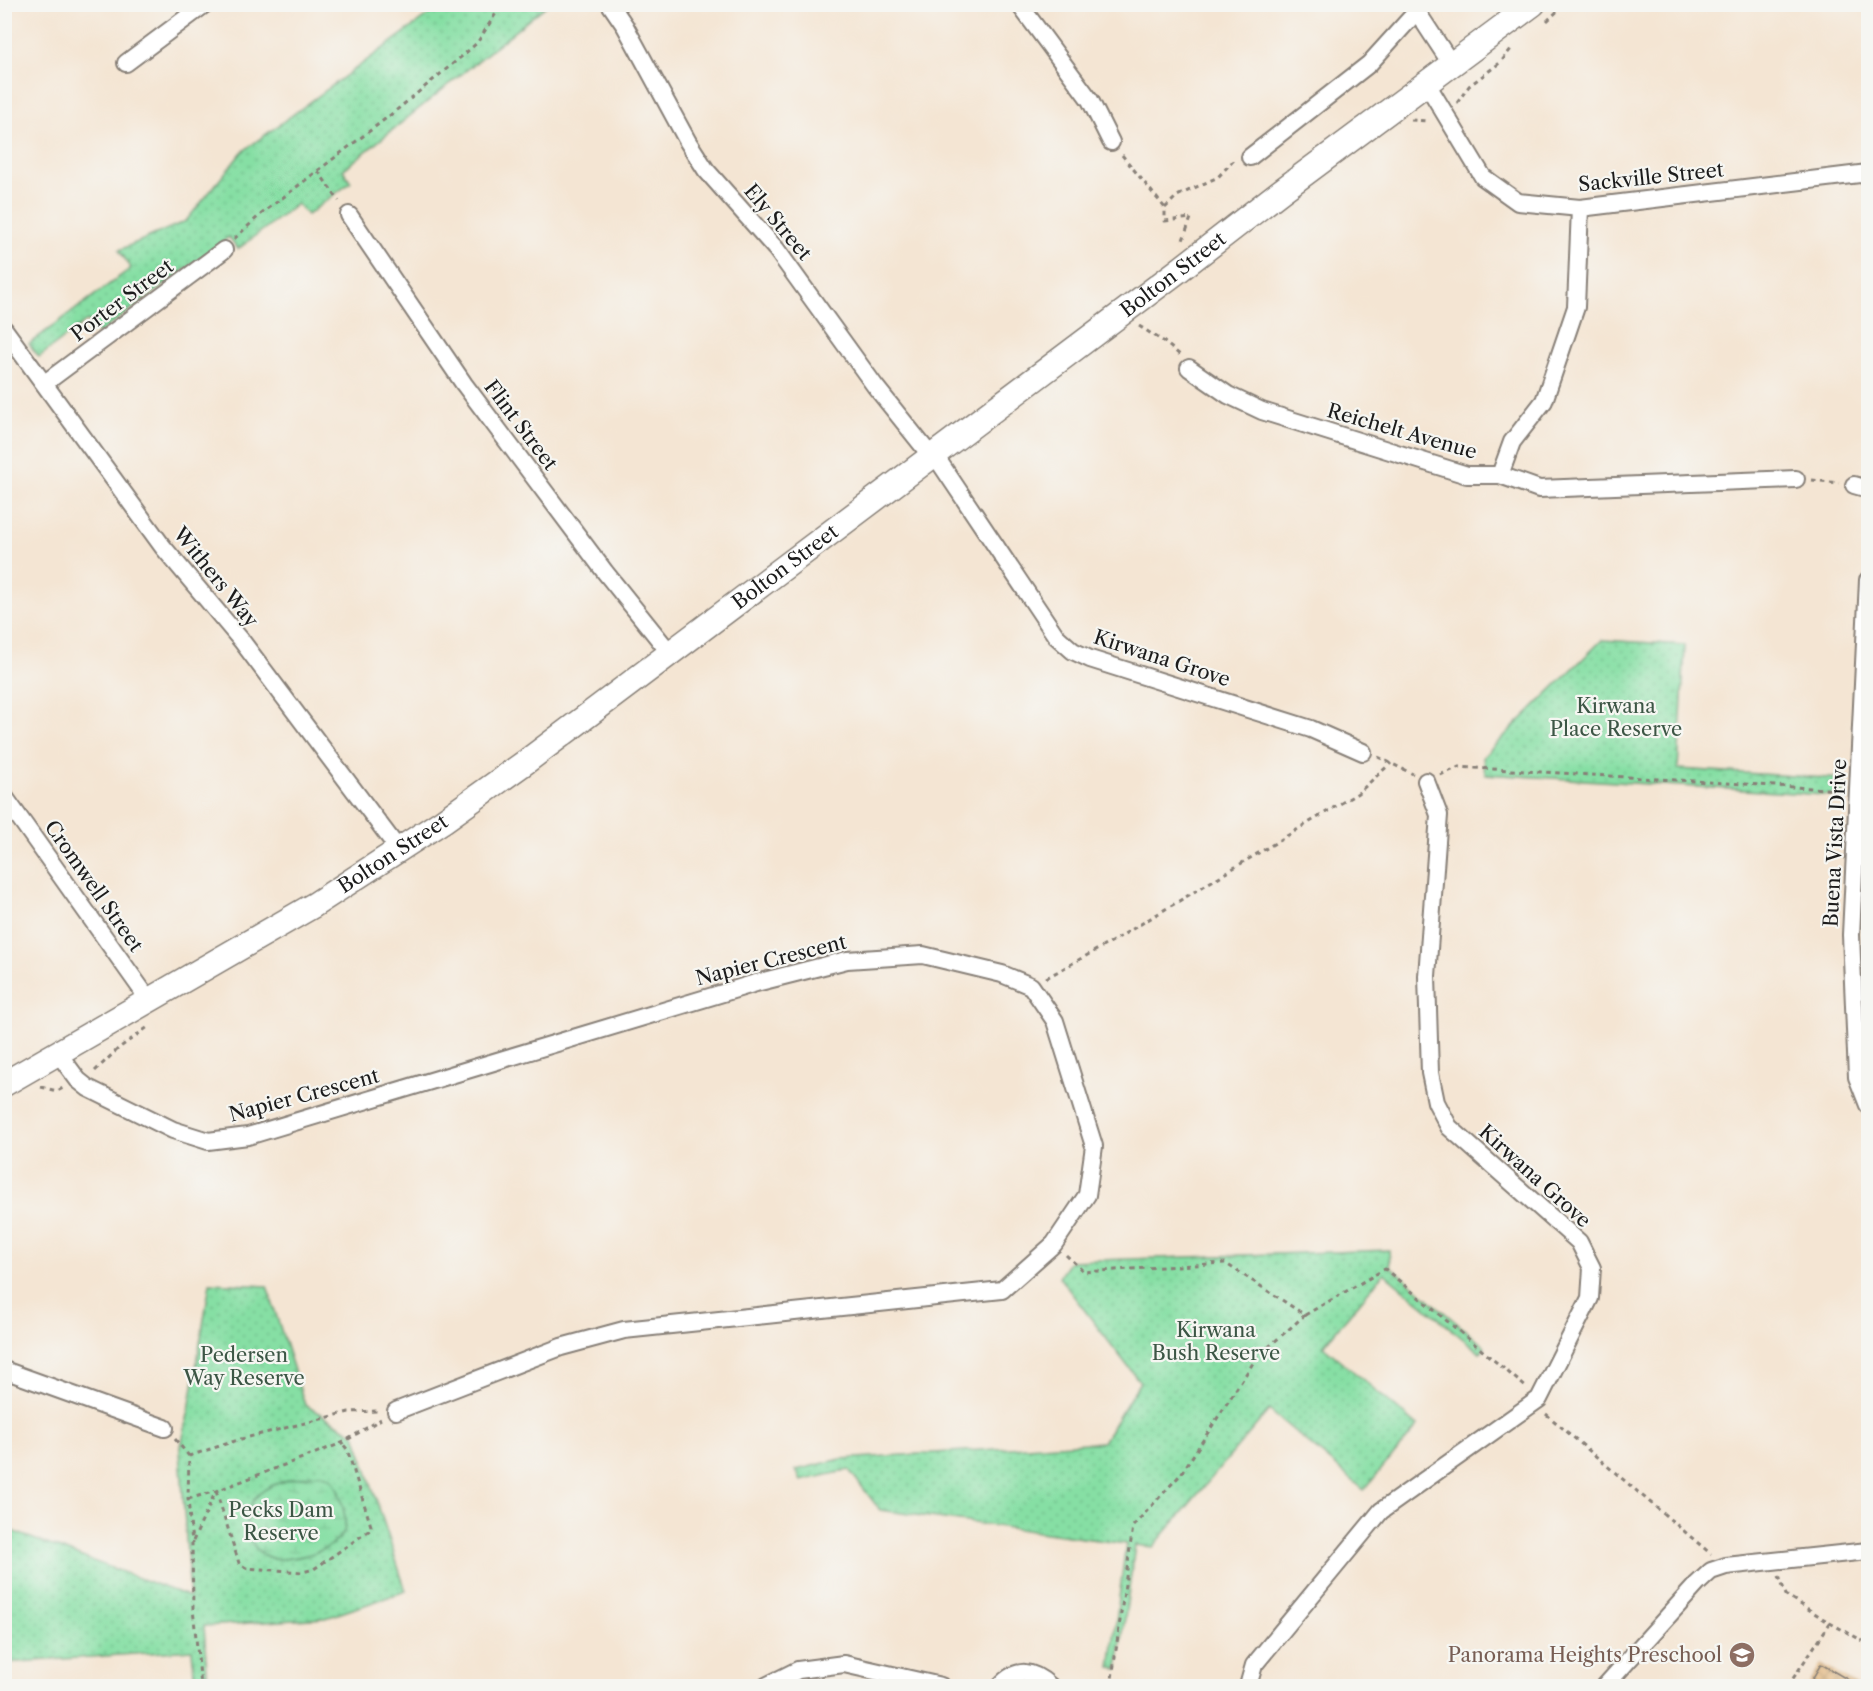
<svg xmlns="http://www.w3.org/2000/svg" width="1873" height="1691" font-family="'Libre Caslon Text',serif">
<style>
.green{fill:url(#green-dots);stroke:#517e60;stroke-width:1.5}
.wetland{fill:url(#wetland-marsh);stroke:#517e60;stroke-width:1.5}
.building{fill:url(#building-cross-hatch)}
.lines{fill:none;stroke-linecap:round;stroke-linejoin:round}
.minor-casing{stroke:#888078;stroke-width:20}
.secondary-casing{stroke:#888078;stroke-width:27}
.path{stroke:#888078;stroke-width:3;stroke-dasharray:4.5 4.5;stroke-linecap:butt}
.minor{stroke:#fff;stroke-width:16}
.secondary{stroke:#fff;stroke-width:24}
.labels{text-anchor:middle;stroke-width:4.5;stroke-linejoin:round;paint-order:stroke}
.street-label{font-size:20px;fill:#1c1c1c;stroke:#f6f6f2}
.park-label{font-size:20px;fill:#3c5645;stroke:#f6f6f2}
.education-label{font-size:20px;fill:#785e54;stroke:#f6f6f2;text-anchor:end}
</style>
<defs>
<pattern id="green-dots" width="8" height="8" patternUnits="userSpaceOnUse" patternTransform="scale(1.5)"><rect width="8" height="8" fill="#86dfa4"/><path d="M2 2h.1M6 6h.1" fill="none" stroke="#73bf8d" stroke-width="1.8" stroke-linecap="round"/></pattern>
<pattern id="wetland-marsh" width="20" height="14" patternUnits="userSpaceOnUse" patternTransform="scale(1.5)"><rect width="20" height="14" fill="#86dfa4"/><path d="M1 5h8M5 5V1M11 12h8M15 12V8" fill="none" stroke="#73bf8d"/></pattern>
<pattern id="building-cross-hatch" width="8" height="8" patternUnits="userSpaceOnUse" patternTransform="scale(1.5)"><rect width="8" height="8" fill="#e4bc88"/><path d="M0 0l8 8M0 8l8-8" fill="none" stroke="#c3a175"/></pattern>
</defs>
<rect width="100%" height="100%" fill="#f6f6f2"/>
<filter id="ink" filterUnits="userSpaceOnUse"><feTurbulence type="fractalNoise" baseFrequency=".0167" numOctaves="2"/><feDisplacementMap in="SourceGraphic" scale="12" xChannelSelector="R" yChannelSelector="G"/><feConvolveMatrix kernelMatrix="1 2 1 2 8 2 1 2 1" color-interpolation-filters="sRGB"/></filter>
<filter id="wash" filterUnits="userSpaceOnUse"><feTurbulence type="fractalNoise" baseFrequency=".008" numOctaves="4" result="noise"/><feDisplacementMap in="SourceGraphic" scale="24" xChannelSelector="R" yChannelSelector="G"/><feGaussianBlur stdDeviation="1.35" result="paint"/><feColorMatrix in="noise" values="0 0 0 0 0 0 0 0 0 0 0 0 0 0 0 0 0 1.4 0 .05"/><feComposite in="paint" operator="in"/></filter>
<g filter="url(#wash)">
<rect width="100%" height="100%" fill="#f4e5d3"/>
<g class="green">
<polygon points="442,5 547,5 343,170 351,182 307,215 297,204 238,249 229,237 98,334 88,320 39,357 29,344 131,268 119,250 186,221 242,152"/>
<polygon points="1602,640 1685,645 1678,769 1843,779 1842,796 1485,774 1483,757"/>
<polygon points="1389,1250 1390,1266 1485,1347 1480,1353 1384,1273 1323,1346 1418,1426 1364,1490 1269,1410 1153,1547 1135,1545 1118,1669 1110,1668 1126,1544 880,1510 849,1470 801,1481 796,1470 841,1459 1103,1442 1140,1382 1059,1277 1070,1261"/>
<polygon points="210,1283 267,1286 305,1405 355,1434 406,1591 326,1618 204,1626 208,1686 195,1686 192,1650 5,1663 4,1528 190,1597 180,1451 189,1410"/>
</g>
<path class="wetland" d="M 319,1474 C 325,1475 328,1476 332,1479 C 340,1489 350,1525 342,1535 C 329,1552 303,1557 284,1559 C 249,1563 235,1516 259,1494 C 274,1481 300,1477 319,1474 Z"/>
<g id="blocks">
<polygon class="building" points="1821,1664 1859,1686 1808,1686"/>
</g>
</g>
<g filter="url(#ink)">
<use href="#blocks" fill-opacity="0" stroke="#888078" stroke-width="1.5"/>
<g class="lines">
<defs>
<g id="minor">
<polyline points="610,4 625,26 688,142 706,170 776,249 875,386 931,456"/>
<polyline points="1019,4 1090,100 1111,142"/>
<polyline points="1412,4 1452,65"/>
<polyline points="126,63 205,4"/>
<polyline points="1427,84 1483,177 1518,202 1580,208 1868,173"/>
<polyline points="1250,157 1369,64 1417,11"/>
<polyline points="349,215 464,384 605,572 670,653"/>
<polyline points="4,329 163,547 241,640 399,850"/>
<polyline points="1189,368 1228,395 1262,411 1467,475 1500,475 1539,489 1796,479"/>
<polyline points="45,383 224,250"/>
<polyline points="934,454 1056,636 1073,651 1090,659 1311,729 1363,752"/>
<polyline points="1500,475 1512,442 1544,401 1576,307 1580,208"/>
<polyline points="1854,485 1868,489"/>
<polyline points="1868,580 1851,935 1857,1077 1868,1105"/>
<polyline points="4,796 149,1000"/>
<polyline points="58,1053 78,1080 88,1088 173,1130 208,1141 248,1136 756,983 847,960 923,955 1002,974 1031,986 1055,1021 1094,1146 1087,1195 1054,1244 1002,1290 624,1330 561,1347 396,1411"/>
<polyline points="4,1370 165,1428"/>
<polyline points="766,1686 798,1670 844,1664 941,1686"/>
<path d="M 1000,1686 C 1017,1667 1033,1670 1050,1686"/>
<polyline points="1248,1686 1254,1665 1381,1511 1539,1399 1590,1298 1592,1268 1579,1242 1449,1127 1436,1102 1430,1073 1427,976 1439,815 1426,781"/>
<polyline points="1605,1686 1697,1584 1711,1571 1726,1566 1868,1551"/>
</g>
<g id="secondary">
<path id="s1" d="M 4,1084 L 314,905 L 443,821 L 527,761 L 1178,271 L 1280,192 L 1533,4"/>
</g>
</defs>
<use href="#minor" class="minor-casing"/>
<use href="#secondary" class="secondary-casing"/>
<g class="path">
<polyline points="1547,21 1565,4"/>
<polyline points="1457,103 1469,86 1501,62 1511,49"/>
<polyline points="1411,120 1428,121"/>
<polyline points="1122,155 1165,208 1165,221 1191,218 1183,240"/>
<polyline points="318,171 339,201"/>
<polyline points="1165,208 1177,196 1218,177 1233,161"/>
<polyline points="234,239 260,215 393,113 461,57 477,43 502,4"/>
<polyline points="1139,326 1163,341 1180,355"/>
<polyline points="1812,480 1839,483"/>
<polyline points="1378,757 1413,774"/>
<polyline points="1440,775 1459,767 1843,790"/>
<polyline points="1046,978 1111,942 1358,793 1391,763"/>
<polyline points="95,1071 119,1048 148,1027"/>
<polyline points="41,1087 57,1091 63,1088"/>
<polyline points="1066,1255 1084,1272 1225,1263 1305,1315 1257,1357 1181,1474 1133,1526 1111,1686"/>
<polyline points="1305,1315 1385,1269 1527,1388"/>
<polyline points="1546,1414 1711,1554"/>
<polyline points="175,1439 189,1456 188,1499 192,1543 193,1609 201,1686"/>
<polyline points="189,1456 241,1439 349,1412 379,1411"/>
<polyline points="216,1491 239,1563 246,1568 303,1572 314,1569 370,1530 371,1526 347,1449 342,1443"/>
<polyline points="188,1499 216,1491 342,1443 381,1419"/>
<polyline points="193,1541 215,1493"/>
<polyline points="1779,1576 1786,1595 1830,1623 1863,1641"/>
<polyline points="1788,1686 1830,1623"/>
</g>
<use href="#minor" class="minor"/>
<use href="#secondary" class="secondary"/>
</g>
</g>
<defs>
<symbol id="school-disc" viewBox="-11 -11 22 22"><circle r="9.5" fill="#8d6e63" stroke="#f6f6f2"/><path d="M0-5L7-2L0 1L-7-2ZM-4 1L0 2.5L4 1V4Q0 6-4 4Z" fill="#fff"/></symbol>
</defs>
<g fill-rule="evenodd">
<use href="#school-disc" x="1727" y="1640" width="30" height="30"/>
</g>
<g class="labels">
<g class="street-label">
<text transform="translate(1651 177) rotate(-6)" y="7">Sackville Street</text>
<text transform="translate(778 222) rotate(50)" y="7">Ely Street</text>
<text dy="7" stroke="none"><textPath href="#s1" startOffset="1424">Bolton Street</textPath></text>
<text transform="translate(122 300) rotate(-37)" y="7">Porter Street</text>
<text transform="translate(521 425) rotate(53)" y="7">Flint Street</text>
<text transform="translate(1402 431) rotate(16)" y="7">Reichelt Avenue</text>
<text dy="7" stroke="none"><textPath href="#s1" startOffset="938">Bolton Street</textPath></text>
<text transform="translate(216 577) rotate(51)" y="7">Withers Way</text>
<text transform="translate(1162 658) rotate(18)" y="7">Kirwana Grove</text>
<text transform="translate(1835 843) rotate(-87)" y="7">Buena Vista Drive</text>
<text dy="7" stroke="none"><textPath href="#s1" startOffset="452">Bolton Street</textPath></text>
<text transform="translate(94 886) rotate(55)" y="7">Cromwell Street</text>
<text transform="translate(771 960) rotate(-14)" y="7">Napier Crescent</text>
<text transform="translate(304 1095) rotate(-15)" y="7">Napier Crescent</text>
<text transform="translate(1535 1176) rotate(42)" y="7">Kirwana Grove</text>
</g>
<g class="park-label">
<text x="1616" y="713">Kirwana<tspan x="1616" dy="23">Place Reserve</tspan></text>
<text x="1216" y="1337">Kirwana<tspan x="1216" dy="23">Bush Reserve</tspan></text>
<text x="244" y="1362">Pedersen<tspan x="244" dy="23">Way Reserve</tspan></text>
<text x="281" y="1517">Pecks Dam<tspan x="281" dy="23">Reserve</tspan></text>
</g>
<g class="education-label">
<text x="1722" y="1662">Panorama Heights Preschool</text>
</g>
</g>
<rect width="1873" height="1691" fill="none" stroke="#f6f6f2" stroke-width="24"/>
</svg>
